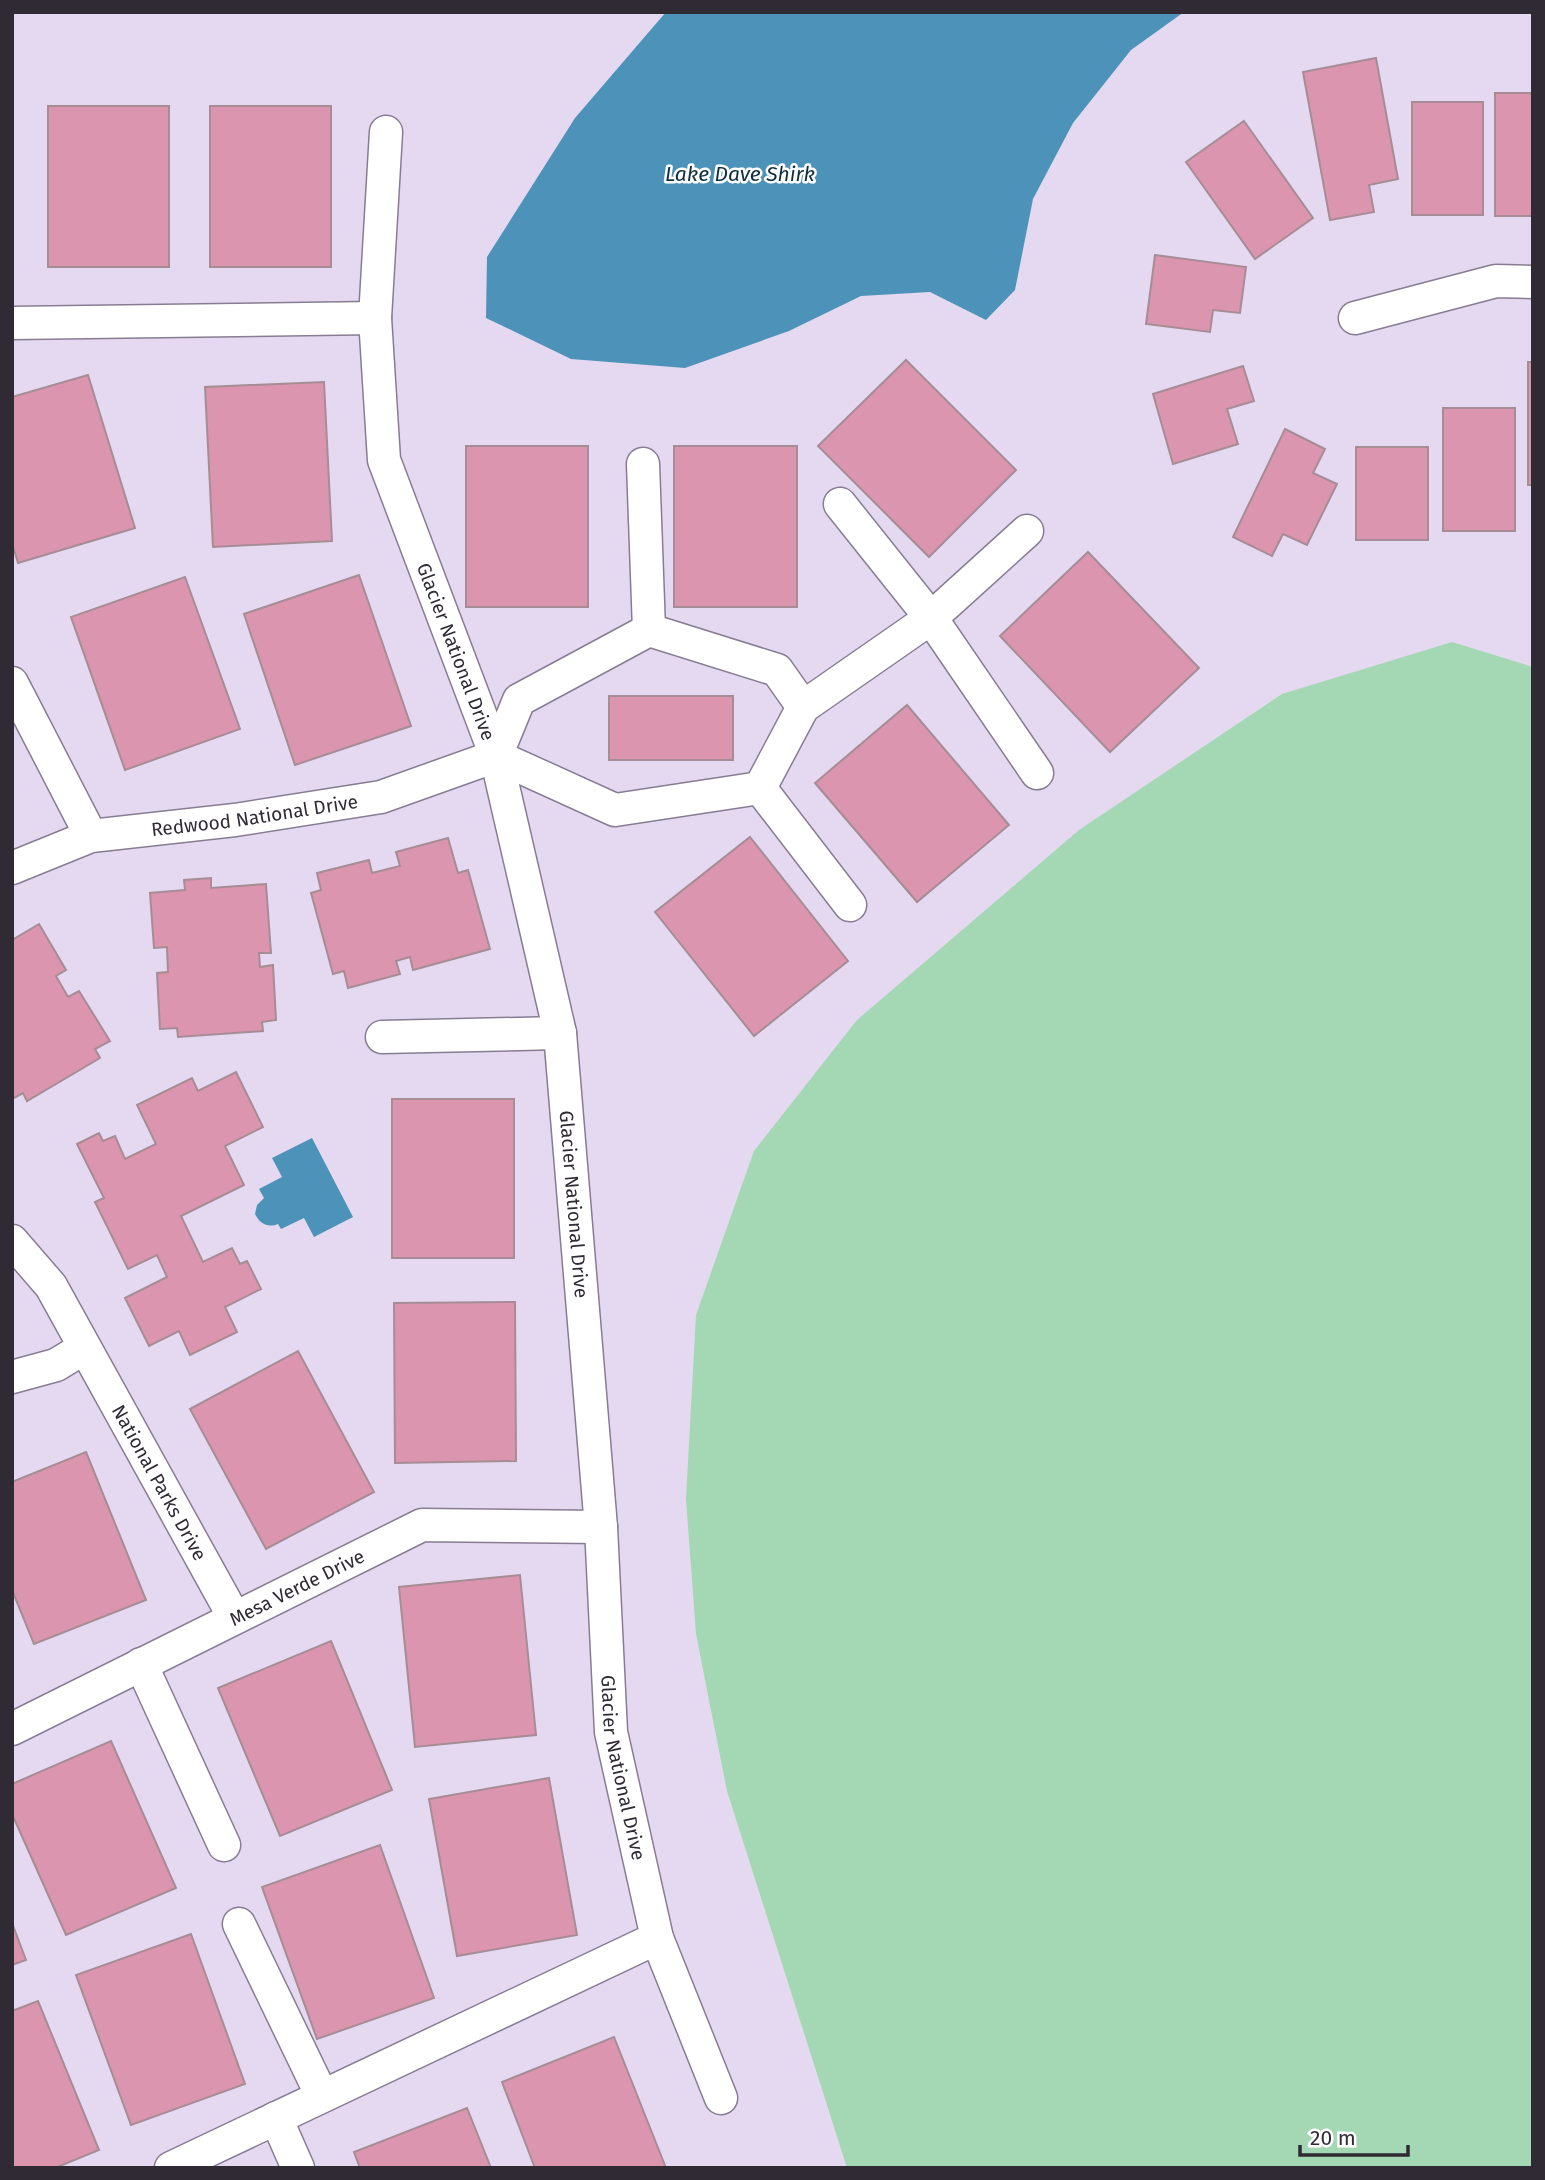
<svg xmlns="http://www.w3.org/2000/svg" width="1545" height="2180" font-family="'Fira Sans',sans-serif">
<style>
.green{fill:#a4d7b3}
.water{fill:#4d93b9}
.building{fill:#dc95af;stroke:#a68c95;stroke-width:2}
.lines{fill:none;stroke-linecap:round;stroke-linejoin:round}
.street-casing{stroke:#877d92;stroke-width:35}
.street{stroke:#fff;stroke-width:32}
.labels{text-anchor:middle;stroke-width:5;stroke-linejoin:round;paint-order:stroke}
.street-label{font-size:19px;fill:#2f2a33;stroke:#fff}
.water-label{font-size:21px;font-style:italic;fill:#0f2f40;stroke:#fff}
</style>
<rect width="100%" height="100%" fill="#e5d9f1"/>
<polygon class="green" points="1452,642 1533,667 1533,2168 847,2168 727,1791 696,1634 686,1499 696,1315 754,1151 857,1020 1079,830 1282,694"/>
<g class="water">
<polygon points="666,12 1184,12 1131,50 1073,123 1033,199 1015,290 986,320 930,292 861,296 789,331 685,368 571,359 486,318 487,257 575,118"/>
<path d="M 312,1138 L 353,1217 L 314,1237 L 304,1218 L 281,1229 L 278,1224 C 268,1228 260,1224 255,1214 L 257,1205 L 264,1198 L 259,1189 L 282,1177 L 272,1158 Z"/>
</g>
<g class="building">
<polygon points="1376,58 1398,179 1369,185 1374,212 1330,220 1303,72"/>
<rect x="1495" y="93" width="38" height="123"/>
<rect x="1412" y="102" width="71" height="113"/>
<rect x="48" y="106" width="121" height="161"/>
<rect x="210" y="106" width="121" height="161"/>
<polygon points="1244,121 1313,218 1255,259 1186,162"/>
<polygon points="1155,255 1246,267 1240,313 1213,310 1210,332 1146,324"/>
<polygon points="906,360 1016,470 929,557 818,446"/>
<rect x="1528" y="362" width="5" height="123"/>
<polygon points="1243,366 1254,401 1227,409 1238,444 1173,464 1153,394"/>
<polygon points="88,375 135,528 18,563 12,543 12,397"/>
<polygon points="324,382 332,541 213,547 205,387"/>
<rect x="1443" y="408" width="72" height="123"/>
<polygon points="1285,429 1325,449 1313,473 1337,484 1307,545 1283,534 1272,556 1233,537"/>
<rect x="466" y="446" width="122" height="161"/>
<rect x="674" y="446" width="123" height="161"/>
<rect x="1356" y="447" width="72" height="93"/>
<polygon points="1088,552 1199,668 1110,752 1000,636"/>
<polygon points="359,575 411,726 295,765 244,614"/>
<polygon points="185,577 240,729 125,770 71,617"/>
<rect x="609" y="696" width="124" height="64"/>
<polygon points="907,705 1009,825 917,902 815,783"/>
<polygon points="750,837 848,961 754,1036 655,912"/>
<polygon points="448,838 458,873 468,870 490,949 413,970 410,957 396,961 400,974 348,988 344,971 333,974 311,893 321,890 317,873 369,860 372,873 400,866 396,852"/>
<polygon points="211,878 211,888 266,884 271,953 259,953 260,967 273,965 276,1020 262,1022 263,1031 178,1037 177,1028 160,1029 157,973 168,972 167,947 154,948 150,893 185,890 184,880"/>
<polygon points="39,924 66,970 56,976 68,997 79,991 110,1041 95,1049 100,1058 27,1101 23,1093 12,1099 12,940"/>
<polygon points="236,1072 263,1127 225,1146 244,1185 181,1216 203,1262 232,1248 240,1264 247,1261 261,1289 225,1307 237,1332 190,1355 179,1331 149,1346 125,1298 167,1277 157,1255 128,1269 95,1202 104,1198 77,1144 99,1133 103,1141 115,1136 125,1159 156,1144 137,1105 192,1078 198,1091"/>
<rect x="392" y="1099" width="122" height="159"/>
<polygon points="515,1302 516,1461 395,1463 394,1303"/>
<polygon points="298,1351 374,1492 266,1549 190,1409"/>
<polygon points="86,1452 146,1600 34,1644 12,1590 12,1482"/>
<polygon points="520,1575 536,1735 415,1747 399,1587"/>
<polygon points="331,1641 392,1790 280,1836 218,1688"/>
<polygon points="111,1741 176,1888 66,1935 12,1814 12,1784"/>
<polygon points="549,1778 577,1935 457,1956 429,1799"/>
<polygon points="380,1845 434,1998 317,2039 262,1887"/>
<polygon points="12,1923 26,1960 12,1965"/>
<polygon points="191,1934 245,2084 131,2125 76,1975"/>
<polygon points="38,2001 99,2150 55,2168 12,2168 12,2011"/>
<polygon points="614,2037 666,2168 535,2168 502,2082"/>
<polygon points="467,2108 491,2168 360,2168 354,2152"/>
</g>
<g class="lines">
<defs>
<g id="street">
<polyline points="375,318 386,132"/>
<polyline points="1355,318 1496,281 1533,282"/>
<path id="s1" d="M 12,323 L 375,318 L 384,460 L 496,756 L 560,1033 L 601,1527 L 611,1732 L 657,1938 L 171,2168"/>
<polyline points="643,464 649,630"/>
<polyline points="840,504 931,618 1037,773"/>
<polyline points="12,683 91,836"/>
<polyline points="803,707 931,618 1027,531"/>
<polyline points="760,788 850,905"/>
<path id="s2" d="M 12,868 L 91,836 L 235,820 L 381,797 L 496,756 L 615,810 L 760,788 L 803,707 L 777,670 L 649,630 L 519,700 L 496,756"/>
<polyline points="382,1037 560,1033"/>
<path id="s3" d="M 12,1241 L 51,1286 L 234,1617"/>
<polyline points="12,1377 56,1365 84,1348"/>
<polyline points="141,1664 224,1845"/>
<path id="s4" d="M 12,1729 L 422,1525 L 601,1527"/>
<polyline points="239,1924 322,2096"/>
<polyline points="657,1938 721,2098"/>
<polyline points="276,2118 298,2168"/>
</g>
</defs>
<use href="#street" class="street-casing"/>
<use href="#street" class="street"/>
</g>
<g class="labels">
<g class="street-label">
<text dy="7" stroke="none"><textPath href="#s1" startOffset="710">Glacier National Drive</textPath></text>
<text dy="7" stroke="none"><textPath href="#s2" startOffset="250">Redwood National Drive</textPath></text>
<text dy="7" stroke="none"><textPath href="#s1" startOffset="1278">Glacier National Drive</textPath></text>
<text dy="7" stroke="none"><textPath href="#s3" startOffset="284">National Parks Drive</textPath></text>
<text dy="7" stroke="none"><textPath href="#s4" startOffset="318">Mesa Verde Drive</textPath></text>
<text dy="7" stroke="none"><textPath href="#s1" startOffset="1844">Glacier National Drive</textPath></text>
</g>
<g class="water-label">
<text x="740" y="181">Lake Dave Shirk</text>
</g>
</g>
<rect width="1545" height="2180" fill="none" stroke="#2f2a33" stroke-width="28"/>
<path d="M1300 2145v10h108v-10" fill="none" stroke="#2f2a33" stroke-width="3.5"/>
<text x="1310" y="2145" font-size="21" fill="#2f2a33" stroke="#ffffff" stroke-width="5" paint-order="stroke">20 m</text>
</svg>
